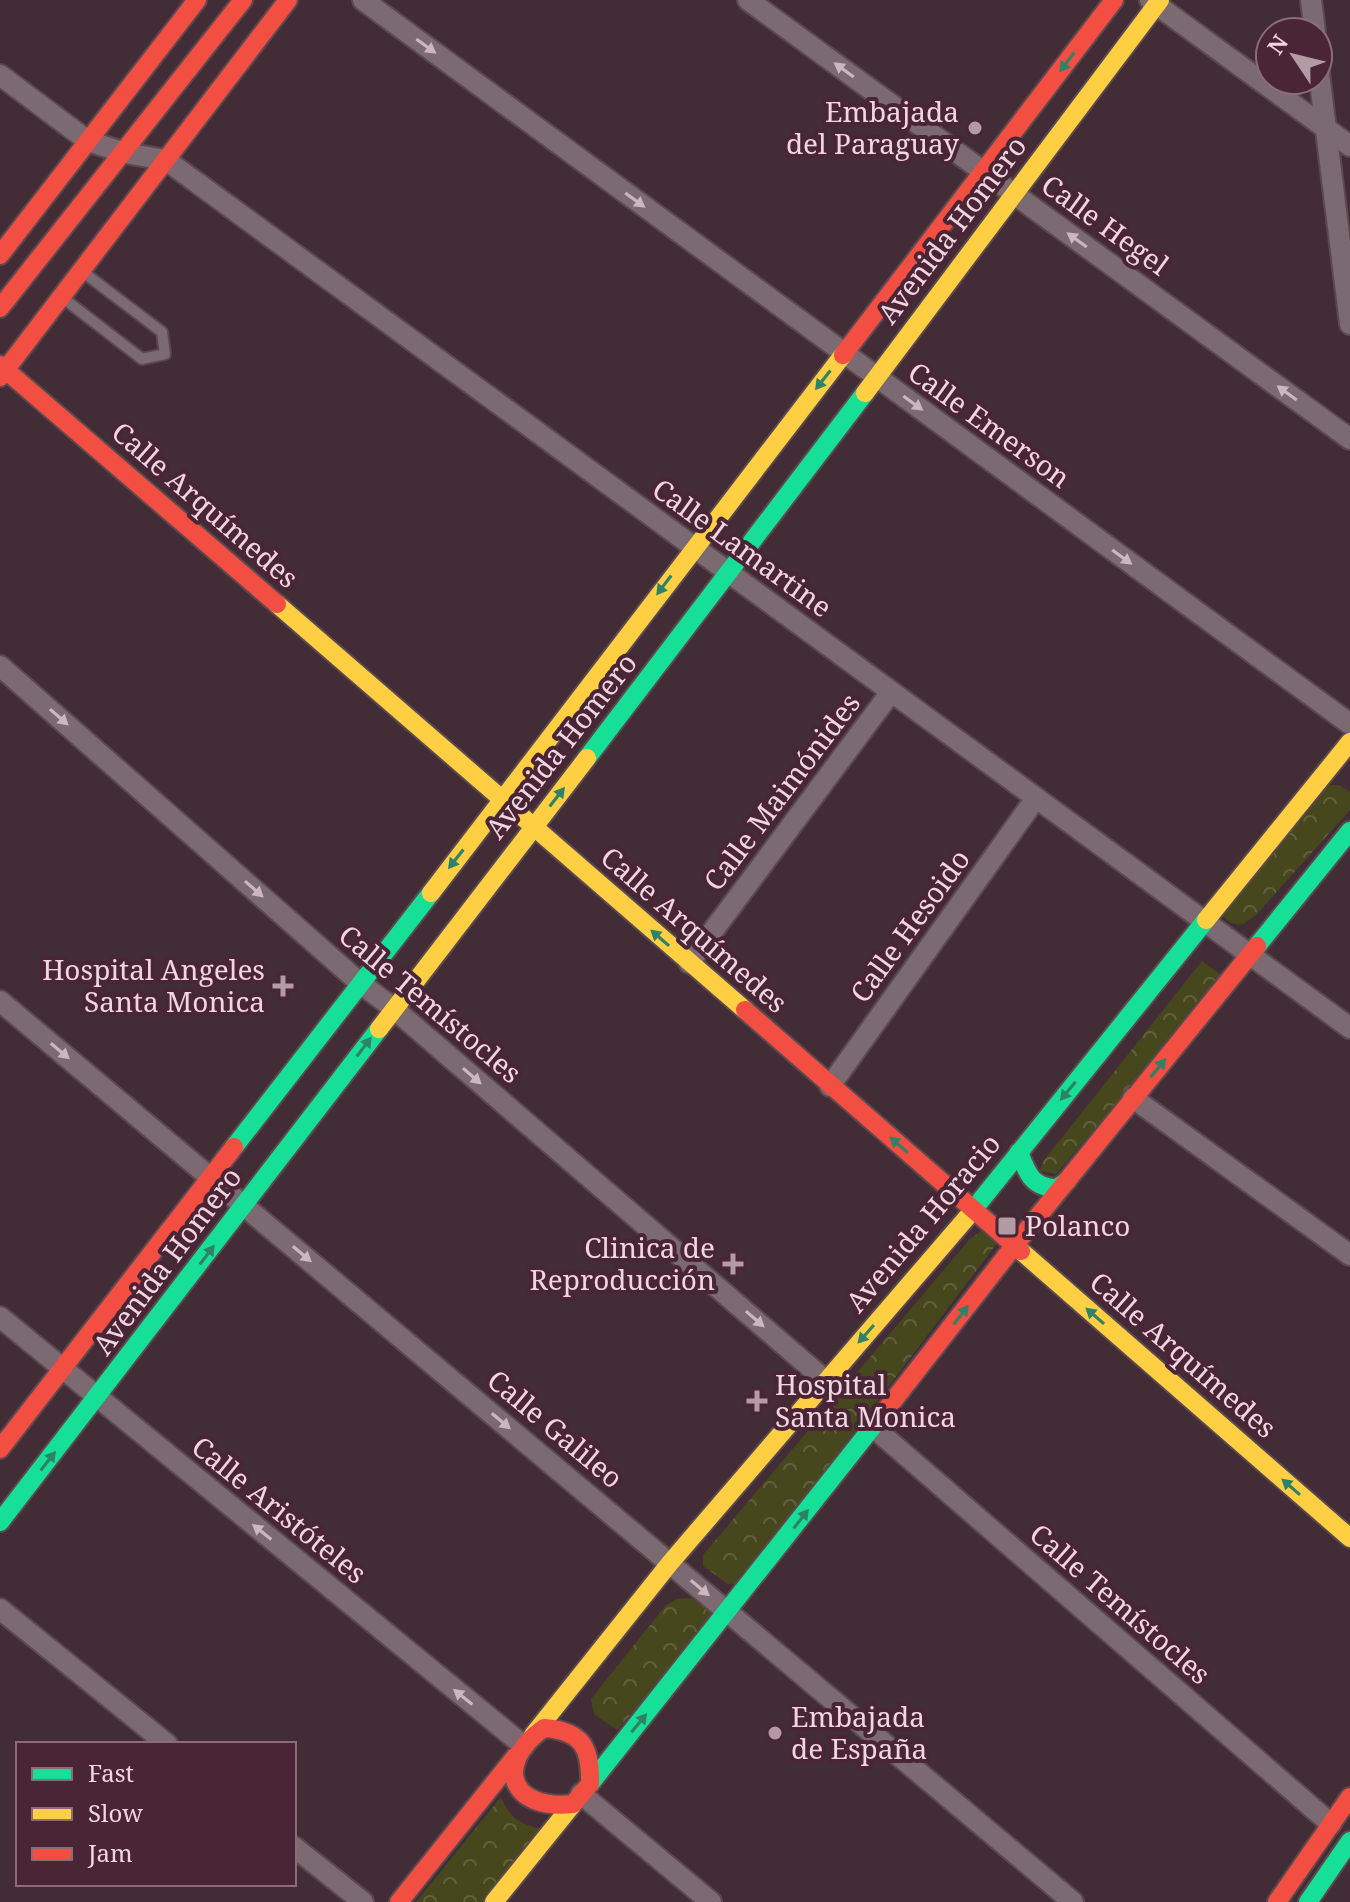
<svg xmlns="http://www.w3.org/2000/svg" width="1350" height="1902" font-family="'Noto Serif',serif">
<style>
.park{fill:url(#park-crowns)}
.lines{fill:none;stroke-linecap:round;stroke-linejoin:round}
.lane-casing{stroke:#5c4950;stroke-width:14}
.street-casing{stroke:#5c4950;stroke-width:24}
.fast-casing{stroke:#5c4950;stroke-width:22}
.slow-casing{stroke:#5c4950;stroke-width:22}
.jam-casing{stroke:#5c4950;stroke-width:22}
.lane{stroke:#7b6a72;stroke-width:10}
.street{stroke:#7b6a72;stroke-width:20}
.fast{stroke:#16e098;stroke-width:18}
.slow{stroke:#ffcf43;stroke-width:18}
.jam{stroke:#f24e42;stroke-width:18}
.oneway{fill:#cdb6bf}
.oneway2{fill:#308266}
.poi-dot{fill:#b39ba4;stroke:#4a2535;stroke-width:3}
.labels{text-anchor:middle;stroke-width:8;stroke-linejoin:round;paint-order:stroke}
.poi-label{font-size:28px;fill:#f0d6e0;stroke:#4a2535;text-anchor:end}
.street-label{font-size:28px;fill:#f0d6e0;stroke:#4a2535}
</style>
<defs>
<pattern id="park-crowns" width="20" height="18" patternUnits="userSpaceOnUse" patternTransform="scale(2)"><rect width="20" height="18" fill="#46471d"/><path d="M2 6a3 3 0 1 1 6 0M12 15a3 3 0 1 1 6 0" fill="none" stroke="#61613e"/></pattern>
</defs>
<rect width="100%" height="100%" fill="#422d36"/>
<g class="park">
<polygon points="1329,785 1339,785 1350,792 1350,810 1256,915 1242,925 1231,923 1223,916"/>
<polygon points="1202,961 1225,978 1056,1174 1040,1171 1042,1163"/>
<polygon points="985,1228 1001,1238 739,1584 728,1584 703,1566 703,1555 969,1240"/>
<polygon points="691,1598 717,1617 617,1730 594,1714 591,1699 666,1605 677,1599"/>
<path d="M 501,1797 C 510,1820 521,1824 544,1830 L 487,1902 L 416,1902 Z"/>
</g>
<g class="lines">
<defs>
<polyline id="lane" points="63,298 142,359 165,354 162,332 83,272"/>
<g id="street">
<polyline points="363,0 1350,724"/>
<polyline points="748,0 1350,439"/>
<polyline points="1150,0 1350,146"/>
<polyline points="1311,0 1315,32"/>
<polyline points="1318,65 1350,324"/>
<polyline points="0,75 88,141 125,153 166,160 1350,1028"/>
<polyline points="0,666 360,983 393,1008 826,1381"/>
<polyline points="689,963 891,692"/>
<polyline points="0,1001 1073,1902"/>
<polyline points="830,1086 1036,798"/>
<polyline points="1133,1098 1350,1255"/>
<polyline points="0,1317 524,1746"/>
<polyline points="873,1427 1331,1824"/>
<polyline points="0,1609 167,1744"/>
<polyline points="581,1794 711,1902"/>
<polyline points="294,1847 363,1902"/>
</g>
<g id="fast">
<polyline points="587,758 865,393"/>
<polyline points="1257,946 1350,831"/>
<polyline points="234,1147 431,893"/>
<path d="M 1019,1152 C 1027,1173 1032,1188 1057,1188 L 1067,1181"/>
<polyline points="969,1215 1206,920"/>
<polyline points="0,1522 379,1029"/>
<polyline points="590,1784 882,1415"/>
<polyline points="1308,1902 1350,1841"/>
</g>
<g id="slow">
<polyline points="865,393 1160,0"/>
<polyline points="277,604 745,1010"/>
<polyline points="431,893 843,355"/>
<polyline points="1206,920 1350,742"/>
<polyline points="379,1029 587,758"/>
<polyline points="1021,1251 1350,1538"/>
<polyline points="533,1735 670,1563 969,1215"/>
<polyline points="494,1902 573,1804"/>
</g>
<g id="jam">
<polyline points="0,255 197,0"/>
<polyline points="0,308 243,0"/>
<polyline points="843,355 1114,0"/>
<polyline points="0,365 277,604"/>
<polyline points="0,377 288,0"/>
<polyline points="745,1010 1021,1251"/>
<polyline points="882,1415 1014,1246 1257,946"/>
<polyline points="0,1449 234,1147"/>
<path d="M 544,1728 C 582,1731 591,1747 590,1784 L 573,1804 C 510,1811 493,1764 544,1728 Z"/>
<polyline points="399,1902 515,1757"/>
<polyline points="1277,1902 1350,1797"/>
</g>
</defs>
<use href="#lane" class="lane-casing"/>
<use href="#street" class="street-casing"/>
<use href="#fast" class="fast-casing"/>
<use href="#slow" class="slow-casing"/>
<use href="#jam" class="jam-casing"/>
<use href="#lane" class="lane"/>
<use href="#street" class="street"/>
<use href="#fast" class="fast"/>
<use href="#slow" class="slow"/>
<use href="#jam" class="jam"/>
</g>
<defs><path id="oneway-solid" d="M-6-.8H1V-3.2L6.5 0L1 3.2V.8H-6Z" transform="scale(2)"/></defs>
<g class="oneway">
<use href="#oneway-solid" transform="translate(426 46) rotate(36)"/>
<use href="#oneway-solid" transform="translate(844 70) rotate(-144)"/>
<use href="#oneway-solid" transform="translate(635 200) rotate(36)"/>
<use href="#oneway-solid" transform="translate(1077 240) rotate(-144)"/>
<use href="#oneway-solid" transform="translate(1287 393) rotate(-144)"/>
<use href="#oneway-solid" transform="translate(913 403) rotate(36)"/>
<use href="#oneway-solid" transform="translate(1122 557) rotate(36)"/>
<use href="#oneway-solid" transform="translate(59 717) rotate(41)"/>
<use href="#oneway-solid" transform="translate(254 889) rotate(41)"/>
<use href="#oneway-solid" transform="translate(60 1051) rotate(40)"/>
<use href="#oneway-solid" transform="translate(472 1076) rotate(41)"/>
<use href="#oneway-solid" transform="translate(302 1254) rotate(40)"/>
<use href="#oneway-solid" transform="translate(755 1319) rotate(41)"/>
<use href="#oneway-solid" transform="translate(501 1421) rotate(40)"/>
<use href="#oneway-solid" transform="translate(262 1532) rotate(-141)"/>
<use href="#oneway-solid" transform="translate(700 1588) rotate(40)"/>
<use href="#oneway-solid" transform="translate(463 1697) rotate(-141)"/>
</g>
<g class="oneway2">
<use href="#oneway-solid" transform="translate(1067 62) rotate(127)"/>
<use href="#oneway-solid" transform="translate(823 380) rotate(128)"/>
<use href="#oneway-solid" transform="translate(664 585) rotate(127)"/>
<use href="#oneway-solid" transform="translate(557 797) rotate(-52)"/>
<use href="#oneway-solid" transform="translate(456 859) rotate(128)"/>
<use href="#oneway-solid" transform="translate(660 938) rotate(-139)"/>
<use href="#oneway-solid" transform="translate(364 1047) rotate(-53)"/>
<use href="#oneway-solid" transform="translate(1158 1068) rotate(-51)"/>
<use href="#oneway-solid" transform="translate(1068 1091) rotate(129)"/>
<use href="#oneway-solid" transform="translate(899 1145) rotate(-139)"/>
<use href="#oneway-solid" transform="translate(207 1255) rotate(-53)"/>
<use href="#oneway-solid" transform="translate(961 1315) rotate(-52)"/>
<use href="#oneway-solid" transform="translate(1095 1316) rotate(-139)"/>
<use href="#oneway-solid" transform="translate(866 1334) rotate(131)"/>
<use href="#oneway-solid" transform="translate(48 1461) rotate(-52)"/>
<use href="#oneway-solid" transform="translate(1291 1487) rotate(-139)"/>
<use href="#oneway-solid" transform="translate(801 1519) rotate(-52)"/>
<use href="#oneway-solid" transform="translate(639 1723) rotate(-51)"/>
</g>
<g class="poi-dot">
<circle cx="975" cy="128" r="8"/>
<path d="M279 974h8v8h8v8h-8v8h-8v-8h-8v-8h8z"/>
<rect x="997" y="1216" width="20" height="20" rx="4"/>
<path d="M729 1252h8v8h8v8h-8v8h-8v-8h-8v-8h8z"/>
<path d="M753 1389h8v8h8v8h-8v8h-8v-8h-8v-8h8z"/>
<circle cx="775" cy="1733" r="8"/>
</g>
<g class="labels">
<g class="poi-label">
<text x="959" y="122">Embajada<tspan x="959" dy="32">del Paraguay</tspan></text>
<text x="265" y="980">Hospital Angeles<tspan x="265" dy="32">Santa Monica</tspan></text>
<text x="1025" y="1236" text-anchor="start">Polanco</text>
<text x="715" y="1258">Clinica de<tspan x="715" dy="32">Reproducción</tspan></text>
<text x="775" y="1395" text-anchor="start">Hospital<tspan x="775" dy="32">Santa Monica</tspan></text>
<text x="791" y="1727" text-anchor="start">Embajada<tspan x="791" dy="32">de España</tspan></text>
</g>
<g class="street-label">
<text transform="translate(1105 225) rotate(36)" y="10">Calle Hegel</text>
<text transform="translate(952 230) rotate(-53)" y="10">Avenida Homero</text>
<text transform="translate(989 425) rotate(36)" y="10">Calle Emerson</text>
<text transform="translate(205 505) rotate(41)" y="10">Calle Arquímedes</text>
<text transform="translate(742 548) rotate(36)" y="10">Calle Lamartine</text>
<text transform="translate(561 746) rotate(-52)" y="10">Avenida Homero</text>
<text transform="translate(782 792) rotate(-53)" y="10">Calle Maimónides</text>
<text transform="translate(910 926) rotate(-54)" y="10">Calle Hesoido</text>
<text transform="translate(694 930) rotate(41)" y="10">Calle Arquímedes</text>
<text transform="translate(430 1004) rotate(40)" y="10">Calle Temístocles</text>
<text transform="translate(923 1223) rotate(-50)" y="10">Avenida Horacio</text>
<text transform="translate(167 1261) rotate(-53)" y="10">Avenida Homero</text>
<text transform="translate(1183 1355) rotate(41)" y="10">Calle Arquímedes</text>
<text transform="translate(555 1429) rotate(40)" y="10">Calle Galileo</text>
<text transform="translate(279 1510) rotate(39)" y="10">Calle Aristóteles</text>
<text transform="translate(1120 1604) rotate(41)" y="10">Calle Temístocles</text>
</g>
</g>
<rect x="16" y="1742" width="280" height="144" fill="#4a2535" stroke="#8c6c79" stroke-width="2"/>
<rect x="32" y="1768" width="40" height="12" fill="#16e098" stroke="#8c6c79" stroke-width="2"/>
<text x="88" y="1782" font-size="24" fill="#f0d6e0">Fast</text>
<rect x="32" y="1808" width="40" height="12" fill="#ffcf43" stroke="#8c6c79" stroke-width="2"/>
<text x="88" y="1822" font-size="24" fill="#f0d6e0">Slow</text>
<rect x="32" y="1848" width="40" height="12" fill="#f24e42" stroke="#8c6c79" stroke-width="2"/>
<text x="88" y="1862" font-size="24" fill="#f0d6e0">Jam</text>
<g transform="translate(1294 56) rotate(305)"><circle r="38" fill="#4a2535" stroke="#8c6c79" stroke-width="2"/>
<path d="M0-6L14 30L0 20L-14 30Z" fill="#b39ba4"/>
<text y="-12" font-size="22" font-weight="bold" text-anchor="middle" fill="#f0d6e0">N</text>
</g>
</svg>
